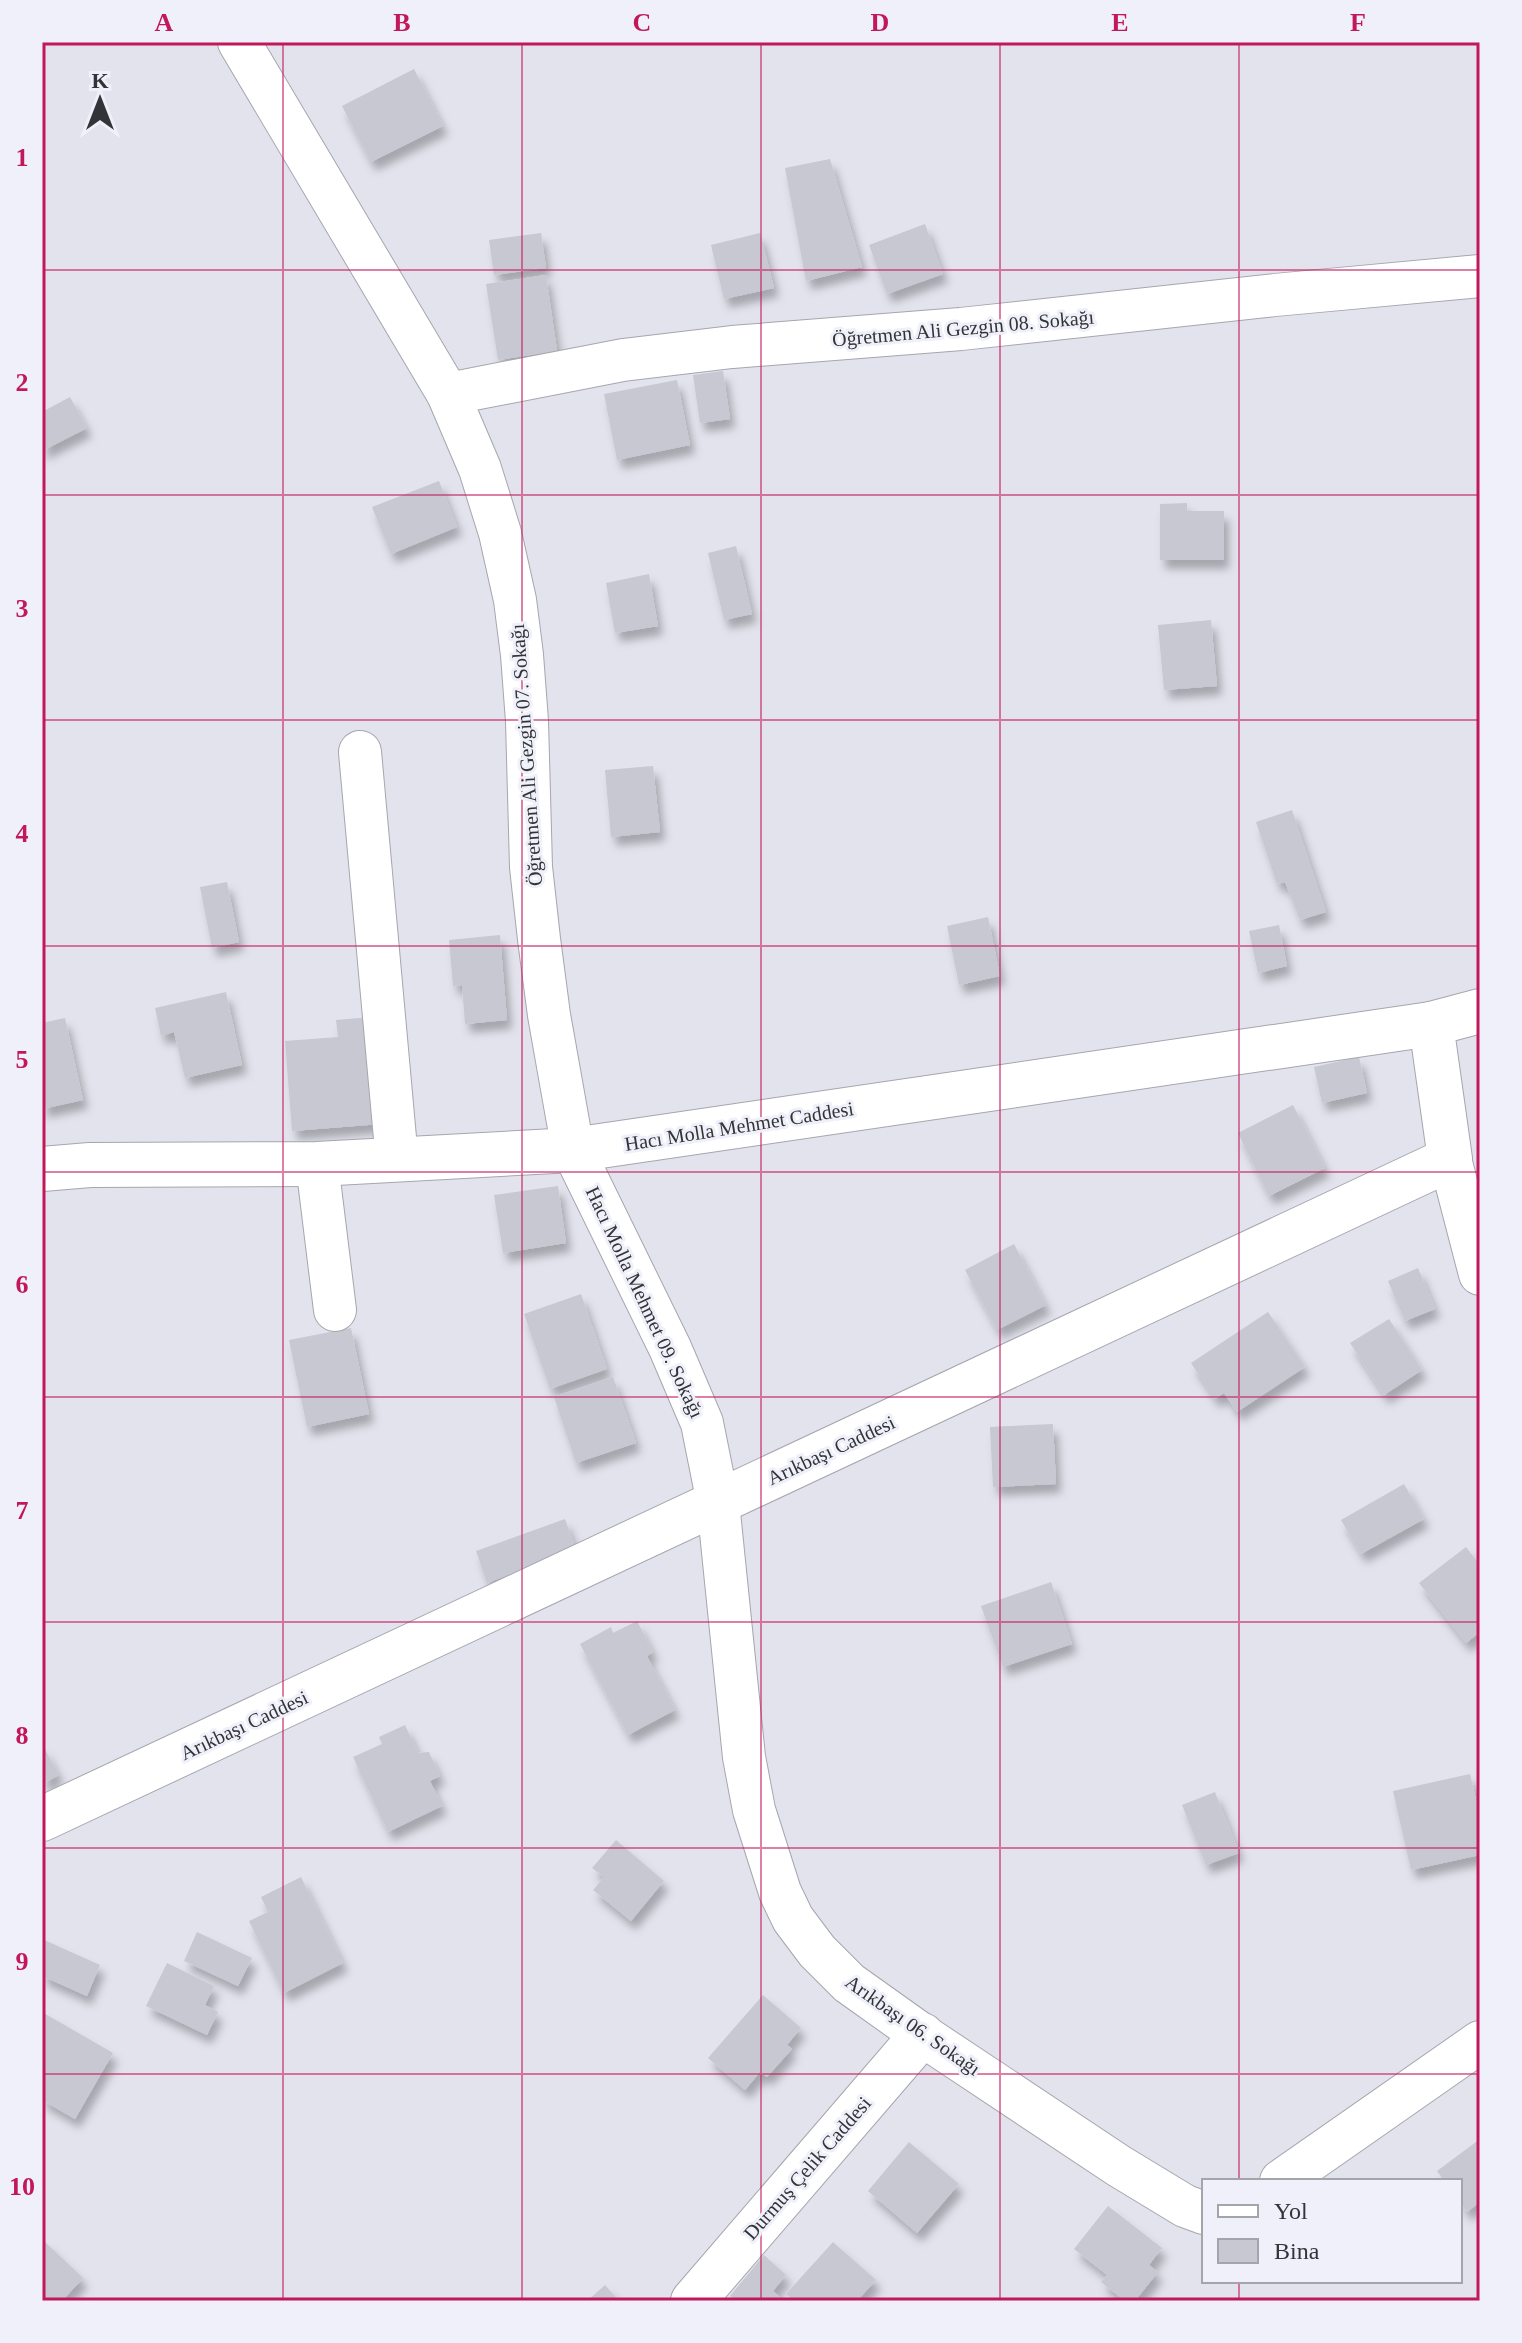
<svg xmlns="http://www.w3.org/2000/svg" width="1522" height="2343" font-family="Georgia,serif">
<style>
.building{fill:#c7c8d1;filter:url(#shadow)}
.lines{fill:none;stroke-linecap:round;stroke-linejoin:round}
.minor-casing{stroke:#a5a6af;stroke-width:44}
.tertiary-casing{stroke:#a5a6af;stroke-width:46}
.minor{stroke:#fff;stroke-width:42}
.tertiary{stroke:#fff;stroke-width:44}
.grid{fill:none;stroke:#c2185b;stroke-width:2;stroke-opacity:0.55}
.labels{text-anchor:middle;stroke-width:6;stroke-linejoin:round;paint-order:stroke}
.street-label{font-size:20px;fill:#333437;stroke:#eff0f9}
.neatline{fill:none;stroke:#c2185b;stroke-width:3}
.grid-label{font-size:26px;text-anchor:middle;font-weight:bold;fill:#c2185b}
</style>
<defs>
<filter id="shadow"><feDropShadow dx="5" dy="9" stdDeviation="4" flood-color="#0004"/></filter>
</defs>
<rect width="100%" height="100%" fill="#e2e3ec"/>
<g class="building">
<polygon points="414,69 443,126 371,162 342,106"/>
<polygon points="830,159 862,267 806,281 785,168"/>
<polygon points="925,224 943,274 887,294 869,245"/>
<polygon points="541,233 546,268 494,275 489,240"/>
<polygon points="760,233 774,288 724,299 711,245"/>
<polygon points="546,275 557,351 498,360 486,284"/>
<polygon points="723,371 730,419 700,423 693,375"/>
<polygon points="677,380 690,445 617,460 604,394"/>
<polygon points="70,397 87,428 42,451 42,412"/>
<polygon points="439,481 457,527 391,554 372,507"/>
<polygon points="1187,503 1187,511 1224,511 1224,560 1160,560 1160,504"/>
<polygon points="736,546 752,614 724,620 708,553"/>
<polygon points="649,574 658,626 615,633 606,583"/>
<polygon points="1211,620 1217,686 1164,690 1158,625"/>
<polygon points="653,766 660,832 611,837 605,770"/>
<polygon points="1292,810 1326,912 1300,920 1285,882 1277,884 1256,822"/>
<polygon points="227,882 239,942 212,948 200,887"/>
<polygon points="988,917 1000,976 959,985 947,926"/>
<polygon points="1279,925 1287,966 1258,973 1249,931"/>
<polygon points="500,935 507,1020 465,1024 462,985 453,986 449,940"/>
<polygon points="226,992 242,1065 185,1078 174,1032 161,1036 155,1008"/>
<polygon points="372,1017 381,1124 292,1131 285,1041 338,1037 336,1020"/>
<polygon points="65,1018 83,1100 42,1109 42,1023"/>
<polygon points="1359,1057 1367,1093 1322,1103 1314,1067"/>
<polygon points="1293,1105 1325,1168 1269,1196 1238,1133"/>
<polygon points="558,1186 566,1243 503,1253 494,1195"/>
<polygon points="1014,1244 1046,1305 997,1330 965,1270"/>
<polygon points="1418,1268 1435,1309 1405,1321 1388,1281"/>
<polygon points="581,1294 607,1369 550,1389 524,1314"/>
<polygon points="1268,1312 1305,1367 1237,1412 1224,1393 1215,1399 1191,1363"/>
<polygon points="1389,1319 1422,1370 1384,1395 1350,1343"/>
<polygon points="351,1328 369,1414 307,1427 289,1340"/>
<polygon points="613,1377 636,1443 576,1463 554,1397"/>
<polygon points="1053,1424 1056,1484 993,1487 990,1427"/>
<polygon points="1404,1484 1424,1519 1361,1554 1341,1520"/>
<polygon points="565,1519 576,1550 487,1583 476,1551"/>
<polygon points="1466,1547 1480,1565 1480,1632 1466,1643 1419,1583"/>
<polygon points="1051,1582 1072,1644 1003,1667 981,1606"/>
<polygon points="637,1621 653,1652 647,1656 675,1710 628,1735 580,1644 611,1627 613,1633"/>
<polygon points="405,1725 418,1753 429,1752 440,1776 430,1781 442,1806 388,1832 353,1757 382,1744 379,1737"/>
<polygon points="42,1744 59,1775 42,1784"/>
<polygon points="1470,1774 1480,1818 1480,1855 1411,1870 1393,1791"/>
<polygon points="1215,1792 1239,1853 1206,1865 1182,1805"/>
<polygon points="616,1840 664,1881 631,1921 593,1890 604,1877 592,1868"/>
<polygon points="301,1877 343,1963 284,1993 249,1921 268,1912 261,1897"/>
<polygon points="197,1932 252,1958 238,1986 184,1961"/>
<polygon points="42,1939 100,1965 87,1996 42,1976"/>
<polygon points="167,1963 214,1986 205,2005 218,2012 207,2035 146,2006"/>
<polygon points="763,1995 801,2028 787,2045 792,2049 767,2077 760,2072 745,2090 708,2058"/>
<polygon points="42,2012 113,2053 75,2119 42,2100"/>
<polygon points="1480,2139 1480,2202 1467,2212 1460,2202 1460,2181 1444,2181 1437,2171"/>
<polygon points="909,2142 959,2184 917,2233 868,2191"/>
<polygon points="1108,2206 1162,2248 1149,2265 1158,2272 1135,2301 1125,2301 1101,2282 1107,2275 1074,2249"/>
<polygon points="42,2239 83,2278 62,2301 42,2301"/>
<polygon points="833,2242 876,2280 857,2301 794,2301 786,2294"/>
<polygon points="764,2255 786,2275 773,2291 784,2301 737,2301 730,2296"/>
<polygon points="605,2285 619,2301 587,2301"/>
</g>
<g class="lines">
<defs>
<g id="minor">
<polyline points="239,42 448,394 480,469 500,533 515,600 522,655 527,721 531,867 539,939 549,1015 573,1150 670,1348 702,1423 718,1503 744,1757 754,1810 780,1892 793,1919 817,1951 849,1983 922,2035 1119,2166 1185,2206 1204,2213"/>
<polyline points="448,394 623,360 732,347 961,329 1275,295 1480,276"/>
<polyline points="360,752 397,1160"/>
<polyline points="1450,1159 1480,1274"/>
<polyline points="317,1164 335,1310"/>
<polyline points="1281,2181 1480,2042"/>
</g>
<g id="tertiary">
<polyline points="42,1169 90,1165 317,1164 573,1150 1431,1024"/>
<polyline points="42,1819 1450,1159 1431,1024 1480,1011"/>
<polyline points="693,2301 922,2035"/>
</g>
</defs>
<use href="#minor" class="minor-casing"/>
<use href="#tertiary" class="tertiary-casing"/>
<use href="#minor" class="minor"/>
<use href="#tertiary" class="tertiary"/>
</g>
<path class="grid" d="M 283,42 L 283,2301M 522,42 L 522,2301M 761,42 L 761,2301M 1000,42 L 1000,2301M 1239,42 L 1239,2181M 42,270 L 1480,270M 42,495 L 1480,495M 42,720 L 1480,720M 42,946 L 1480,946M 42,1172 L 1480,1172M 42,1397 L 1480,1397M 42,1622 L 1480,1622M 42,1848 L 1480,1848M 42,2074 L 1480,2074M 1239,2281 L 1239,2301"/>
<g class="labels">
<g class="street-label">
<text transform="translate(963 328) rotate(-5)" y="7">Öğretmen Ali Gezgin 08. Sokağı</text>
<text transform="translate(526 755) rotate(-94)" y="7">Öğretmen Ali Gezgin 07. Sokağı</text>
<text transform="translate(739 1126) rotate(-9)" y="7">Hacı Molla Mehmet Caddesi</text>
<text transform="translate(645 1302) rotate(65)" y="7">Hacı Molla Mehmet 09. Sokağı</text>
<text transform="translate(831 1450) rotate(-25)" y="7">Arıkbaşı Caddesi</text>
<text transform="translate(244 1725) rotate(-25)" y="7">Arıkbaşı Caddesi</text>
<text transform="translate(913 2025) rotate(35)" y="7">Arıkbaşı 06. Sokağı</text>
<text transform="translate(807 2168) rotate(-49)" y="7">Durmuş Çelik Caddesi</text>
</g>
</g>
<rect width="1522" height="2343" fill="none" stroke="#eff0f9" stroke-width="88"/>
<rect x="1202" y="2179" width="260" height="104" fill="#eff0f9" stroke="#a4a5ab" stroke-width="2"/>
<rect x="1218" y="2205" width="40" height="12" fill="#ffffff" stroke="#a4a5ab" stroke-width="2"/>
<text x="1274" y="2219" font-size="24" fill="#333437">Yol</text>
<rect x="1218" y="2239" width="40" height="24" fill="#c7c8d1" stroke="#a4a5ab" stroke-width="2"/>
<text x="1274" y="2259" font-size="24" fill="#333437">Bina</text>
<g transform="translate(100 100)" stroke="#eff0f9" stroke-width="6" paint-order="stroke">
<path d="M0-6L14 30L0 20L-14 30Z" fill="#333437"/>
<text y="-12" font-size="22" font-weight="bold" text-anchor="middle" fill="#333437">K</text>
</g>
<rect x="44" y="44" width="1434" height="2255" class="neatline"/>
<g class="grid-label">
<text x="164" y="31">A</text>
<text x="402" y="31">B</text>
<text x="642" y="31">C</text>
<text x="880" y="31">D</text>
<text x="1120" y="31">E</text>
<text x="1358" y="31">F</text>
<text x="22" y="166">1</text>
<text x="22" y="391">2</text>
<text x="22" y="617">3</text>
<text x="22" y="842">4</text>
<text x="22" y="1068">5</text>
<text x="22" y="1293">6</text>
<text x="22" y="1519">7</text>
<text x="22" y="1744">8</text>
<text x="22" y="1970">9</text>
<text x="22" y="2195">10</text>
</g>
</svg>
